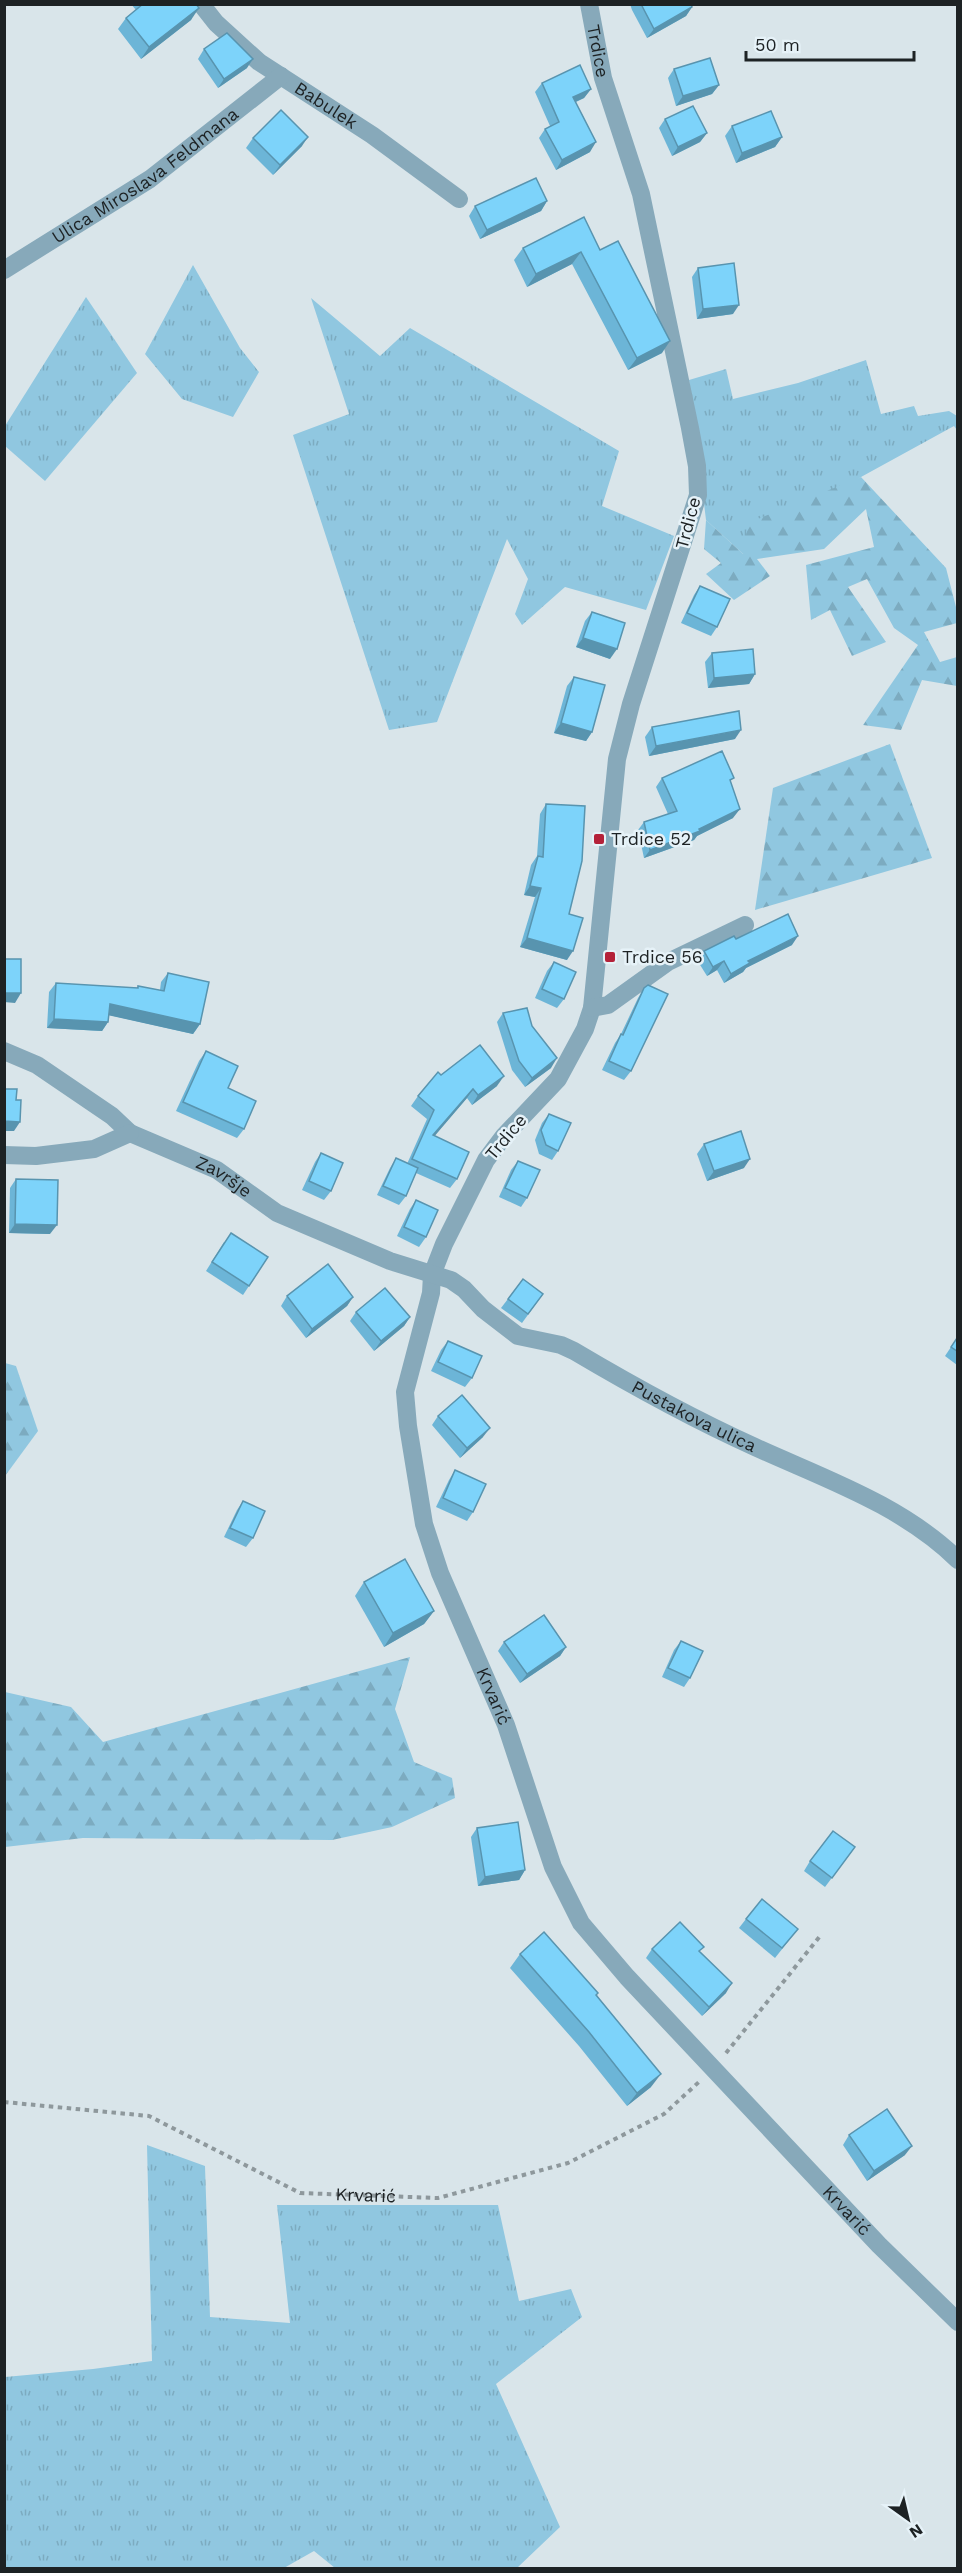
<svg xmlns="http://www.w3.org/2000/svg" width="962" height="2573" font-family="'Work Sans',sans-serif">
<style>
.grass{fill:url(#grass-tufts)}
.forest{fill:url(#forest-firs)}
.lines{fill:none;stroke-linecap:round;stroke-linejoin:round}
.path{stroke:#8e989c;stroke-width:4;stroke-dasharray:4.5 4.5;stroke-linecap:butt}
.minor{stroke:#87a9ba;stroke-width:18}
.wall{fill:#6cb5d7}
.shaded-wall{fill:#5894af}
.building{fill:#7dd3fa;stroke:#5894af;stroke-width:1.5}
.poi-dot{fill:#b42139;stroke:#e6f2f8;stroke-width:2}
.labels{text-anchor:middle;stroke-width:5;stroke-linejoin:round;paint-order:stroke}
.street-label{font-size:18px;fill:#1d2224;stroke:#e6f2f8}
.poi-label{font-size:18px;fill:#1d2224;stroke:#e6f2f8;text-anchor:start}
</style>
<defs>
<pattern id="grass-tufts" width="24" height="20" patternUnits="userSpaceOnUse" patternTransform="scale(1.5)"><rect width="24" height="20" fill="#90c7e0"/><path d="M3 7l-1-3M5 7V3M7 7l1-3M15 17l-1-3M17 17v-4M19 17l1-3" fill="none" stroke="#7cabc0"/></pattern>
<pattern id="forest-firs" width="22" height="20" patternUnits="userSpaceOnUse" patternTransform="scale(1.5)"><rect width="22" height="20" fill="#90c7e0"/><path d="M5 1l3.5 6h-7zM16 11l3.5 6h-7z" fill="#7cabc0"/></pattern>
</defs>
<rect width="100%" height="100%" fill="#d9e5ea"/>
<g class="grass">
<polygon points="193,265 240,348 259,372 233,417 182,399 145,354"/>
<polygon points="86,297 137,373 45,481 5,446 5,426"/>
<polygon points="311,298 380,356 410,328 619,451 602,506 674,536 646,610 565,587 522,625 515,614 528,579 507,539 437,722 389,730 293,435 349,414"/>
<polygon points="866,360 881,414 914,406 918,416 949,411 957,416 957,430 954,426 861,477 743,554 706,520 689,380 726,369 733,399 798,383"/>
<polygon points="147,2145 205,2166 210,2317 290,2323 277,2205 498,2205 519,2301 571,2289 582,2317 496,2384 560,2527 517,2568 335,2568 314,2551 284,2568 5,2568 5,2377 93,2369 152,2361"/>
</g>
<g class="forest">
<polygon points="861,477 946,568 957,611 957,623 924,632 940,662 957,657 957,686 922,680 901,730 863,725 918,645 894,628 867,579 848,587 886,642 852,656 830,610 811,620 806,565 874,547 866,509 824,549 757,559 770,576 734,600 706,574 721,563 704,549 706,520 743,554 748,523"/>
<polygon points="890,744 932,858 755,910 773,788"/>
<polygon points="5,1363 16,1366 38,1431 5,1476"/>
<polygon points="410,1657 395,1709 414,1762 452,1778 455,1798 392,1827 332,1840 83,1838 5,1847 5,1692 71,1707 103,1742"/>
</g>
<g class="lines">
<g class="path">
<polyline points="726,2053 821,1935"/>
<path id="s1" d="M 4,2102 L 149,2116 L 300,2193 L 438,2198 L 568,2163 L 664,2114 L 700,2081"/>
</g>
<g class="minor">
<path id="s2" d="M 201,4 L 216,23 L 259,62 L 372,135 L 459,199"/>
<path id="s3" d="M 589,4 L 603,78 L 641,194 L 690,428 L 697,466 L 698,495 L 631,704 L 617,759 L 592,1008 L 585,1029 L 558,1079 L 504,1136 L 486,1160 L 444,1244 L 432,1275 L 431,1293 L 405,1392 L 408,1426 L 424,1524 L 440,1573 L 506,1725 L 553,1867 L 581,1923 L 627,1977 L 879,2245 L 958,2322"/>
<path id="s4" d="M 4,270 L 150,179 L 281,76"/>
<polyline points="592,1008 608,1005 668,962 745,925"/>
<path id="s5" d="M 4,1051 L 37,1065 L 112,1116 L 130,1133 L 217,1170 L 277,1213 L 390,1261 L 451,1280 L 464,1289 L 483,1309 L 518,1336 L 561,1345 L 574,1351 C 633,1386 693,1419 755,1447 C 825,1479 902,1505 958,1560"/>
<polyline points="4,1155 36,1156 94,1149 130,1133"/>
</g>
</g>
<g class="wall">
<polygon points="131,4 196,4 191,20 141,59 118,29 126,18 136,10"/>
<polygon points="630,4 691,4 692,7 686,16 647,38 632,10"/>
<polygon points="204,49 247,68 218,88 198,59"/>
<polygon points="674,69 719,85 712,94 676,106 668,78"/>
<polygon points="542,83 591,89 584,98 576,102 590,152 556,170 539,138 545,129 550,126 535,92"/>
<polygon points="665,119 707,133 700,142 672,156 659,128"/>
<polygon points="732,126 782,137 775,147 736,163 725,136"/>
<polygon points="253,138 302,146 273,175 246,148"/>
<polygon points="547,201 541,211 480,239 469,216 475,206"/>
<polygon points="523,248 600,250 662,353 628,370 572,264 527,287 514,260"/>
<polygon points="698,268 733,314 697,319 692,277"/>
<polygon points="700,586 717,627 711,636 681,623 694,595"/>
<polygon points="592,612 610,659 576,647 585,621"/>
<polygon points="712,653 755,674 749,684 708,688 705,662"/>
<polygon points="574,677 592,732 586,741 554,733 567,686"/>
<polygon points="652,727 735,739 649,756 645,737"/>
<polygon points="662,778 731,782 733,818 697,836 694,840 644,858 638,830 644,822 668,814 656,787"/>
<polygon points="546,804 569,914 567,960 520,947 535,897 524,895 531,865 537,856 540,814"/>
<polygon points="736,939 792,945 746,968 743,972 724,983 717,970 707,976 697,960 704,951"/>
<polygon points="554,962 564,999 557,1008 535,998 547,971"/>
<polygon points="168,973 200,1024 193,1034 109,1015 108,1022 102,1031 47,1028 49,992 56,983 137,988 138,986 160,990 161,982"/>
<polygon points="644,988 631,1071 624,1080 602,1070 615,1043 621,1034 638,998"/>
<polygon points="503,1013 532,1026 551,1068 525,1087 512,1070 497,1022"/>
<polygon points="206,1051 228,1088 244,1129 237,1138 176,1111 199,1061"/>
<polygon points="441,1075 497,1086 472,1105 467,1098 434,1136 457,1179 450,1188 416,1173 406,1196 399,1205 377,1195 390,1168 396,1158 407,1164 427,1119 411,1106 418,1096"/>
<polygon points="549,1114 558,1151 552,1160 539,1154 535,1140 542,1123"/>
<polygon points="704,1144 744,1168 707,1181 697,1154"/>
<polygon points="321,1153 331,1191 324,1200 302,1190 315,1162"/>
<polygon points="518,1161 527,1198 521,1207 499,1197 511,1170"/>
<polygon points="16,1179 50,1234 9,1233 10,1188"/>
<polygon points="416,1200 426,1237 419,1247 397,1236 410,1209"/>
<polygon points="224,1242 268,1257 243,1295 206,1271"/>
<polygon points="523,1279 543,1294 522,1323 501,1308"/>
<polygon points="287,1296 353,1297 347,1306 306,1338 281,1306"/>
<polygon points="356,1312 410,1317 404,1326 374,1351 350,1321"/>
<polygon points="957,1338 957,1365 945,1356"/>
<polygon points="448,1341 472,1378 465,1387 431,1371 441,1350"/>
<polygon points="438,1416 483,1437 460,1458 432,1425"/>
<polygon points="455,1470 473,1512 467,1521 436,1507 449,1480"/>
<polygon points="243,1501 253,1538 246,1547 224,1537 237,1510"/>
<polygon points="364,1582 434,1611 424,1624 384,1647 355,1596"/>
<polygon points="681,1641 690,1678 684,1687 662,1677 674,1650"/>
<polygon points="504,1642 566,1647 560,1656 520,1683 498,1651"/>
<polygon points="477,1828 525,1870 519,1880 478,1886 471,1837"/>
<polygon points="855,1847 825,1887 804,1871 810,1861"/>
<polygon points="746,1919 798,1929 775,1958 739,1928"/>
<polygon points="652,1949 700,1952 726,1993 702,2016 646,1958"/>
<polygon points="520,1954 597,1995 651,2087 627,2106 579,2046 510,1968"/>
<polygon points="849,2135 905,2155 867,2181 843,2145"/>
</g>
<g class="shaded-wall">
<polygon points="692,7 686,16 647,38 654,29"/>
<polygon points="199,8 191,20 141,59 149,47"/>
<polygon points="253,59 247,68 218,88 224,79"/>
<polygon points="719,85 712,94 676,106 683,96"/>
<polygon points="591,89 584,98 566,106 573,97"/>
<polygon points="707,133 700,142 672,156 678,147"/>
<polygon points="308,137 302,146 273,175 280,165"/>
<polygon points="782,137 775,147 736,163 742,153"/>
<polygon points="596,142 590,152 556,170 562,160"/>
<polygon points="547,201 541,211 480,239 487,230"/>
<polygon points="581,252 572,264 527,287 536,274"/>
<polygon points="739,305 733,314 697,319 703,309"/>
<polygon points="670,341 662,353 628,370 637,358"/>
<polygon points="583,638 617,649 610,659 576,647"/>
<polygon points="755,674 749,684 708,688 714,678"/>
<polygon points="561,723 592,732 586,741 554,733"/>
<polygon points="741,730 735,739 649,756 656,746"/>
<polygon points="740,809 733,818 697,836 694,840 644,858 650,850 699,829"/>
<polygon points="530,886 541,888 535,897 524,895"/>
<polygon points="798,936 792,945 746,968 743,972 724,983 731,974 748,961"/>
<polygon points="527,938 573,951 567,960 520,947"/>
<polygon points="724,961 717,970 707,976 713,967"/>
<polygon points="4,993 21,993 15,1003 4,1002"/>
<polygon points="110,1004 200,1024 193,1034 103,1014"/>
<polygon points="54,1019 108,1022 102,1031 47,1028"/>
<polygon points="557,1058 551,1068 525,1087 532,1078"/>
<polygon points="504,1076 497,1086 472,1105 478,1095"/>
<polygon points="473,1089 467,1098 427,1145 433,1135"/>
<polygon points="4,1121 20,1122 14,1131 4,1131"/>
<polygon points="750,1159 744,1168 707,1181 714,1171"/>
<polygon points="15,1224 57,1225 50,1234 9,1233"/>
<polygon points="353,1297 347,1306 306,1338 312,1329"/>
<polygon points="410,1317 404,1326 374,1351 381,1341"/>
<polygon points="490,1428 483,1437 460,1458 467,1448"/>
<polygon points="434,1611 424,1624 384,1647 393,1633"/>
<polygon points="566,1647 560,1656 520,1683 527,1674"/>
<polygon points="525,1870 519,1880 478,1886 485,1877"/>
<polygon points="732,1983 726,1993 702,2016 709,2007"/>
<polygon points="661,2074 651,2087 627,2106 637,2093"/>
<polygon points="912,2146 905,2155 867,2181 874,2171"/>
</g>
<g class="building">
<polygon points="143,4 196,4 199,8 149,47 126,18"/>
<polygon points="641,4 691,4 692,7 654,29"/>
<polygon points="227,33 253,59 224,79 204,49"/>
<polygon points="710,58 719,85 683,96 674,69"/>
<polygon points="580,65 591,89 573,97 596,142 562,160 545,129 559,122 542,83"/>
<polygon points="693,106 707,133 678,147 665,119"/>
<polygon points="281,110 308,137 280,165 253,138"/>
<polygon points="771,111 782,137 742,153 732,126"/>
<polygon points="536,178 547,201 487,230 475,206"/>
<polygon points="584,217 600,250 618,241 670,341 637,358 581,252 536,274 523,248"/>
<polygon points="734,263 739,305 703,309 698,268"/>
<polygon points="700,586 730,599 717,627 687,613"/>
<polygon points="592,612 625,623 617,649 583,638"/>
<polygon points="753,649 755,674 714,678 712,653"/>
<polygon points="574,677 605,685 592,732 561,723"/>
<polygon points="739,711 741,730 656,746 652,727"/>
<polygon points="722,751 734,778 730,780 740,809 699,829 700,831 650,850 644,822 677,811 662,778"/>
<polygon points="546,804 585,806 582,861 569,914 583,918 573,951 527,938 541,888 530,886 538,856 543,857"/>
<polygon points="788,914 798,936 748,961 750,963 731,974 724,961 713,967 704,951 734,936 736,939"/>
<rect x="4" y="959" width="17" height="34"/>
<polygon points="554,962 576,972 564,999 542,989"/>
<polygon points="168,973 209,982 200,1024 110,1004 108,1022 54,1019 56,983 138,988 138,986 164,991"/>
<polygon points="648,985 668,994 631,1071 609,1061 621,1034 623,1035 644,988"/>
<polygon points="527,1008 532,1026 557,1058 532,1078 519,1061 503,1013"/>
<polygon points="480,1045 504,1076 478,1095 473,1089 433,1135 469,1152 457,1179 412,1159 434,1110 418,1096 438,1072 441,1075"/>
<polygon points="206,1051 238,1066 228,1088 256,1101 244,1129 183,1102"/>
<polygon points="4,1089 17,1089 16,1100 21,1100 20,1122 4,1121"/>
<polygon points="549,1114 571,1123 558,1151 546,1145 541,1130"/>
<polygon points="741,1131 750,1159 714,1171 704,1144"/>
<polygon points="321,1153 343,1163 331,1191 309,1181"/>
<polygon points="396,1158 418,1168 406,1196 383,1186"/>
<polygon points="518,1161 540,1170 527,1198 505,1188"/>
<polygon points="16,1179 58,1180 57,1225 15,1224"/>
<polygon points="416,1200 438,1210 426,1237 404,1227"/>
<polygon points="231,1233 268,1257 249,1286 212,1262"/>
<polygon points="328,1264 353,1297 312,1329 287,1296"/>
<polygon points="523,1279 543,1294 528,1314 508,1299"/>
<polygon points="385,1288 410,1317 381,1341 356,1312"/>
<polygon points="957,1338 957,1351 951,1347"/>
<polygon points="448,1341 482,1356 472,1378 438,1362"/>
<polygon points="462,1395 490,1428 467,1448 438,1416"/>
<polygon points="455,1470 486,1484 473,1512 443,1498"/>
<polygon points="243,1501 265,1511 253,1538 230,1528"/>
<polygon points="405,1559 434,1611 393,1633 364,1582"/>
<polygon points="544,1615 566,1647 527,1674 504,1642"/>
<polygon points="681,1641 703,1651 690,1678 668,1668"/>
<polygon points="518,1822 525,1870 485,1877 477,1828"/>
<polygon points="833,1831 855,1847 832,1878 810,1861"/>
<polygon points="762,1899 798,1929 782,1948 746,1919"/>
<polygon points="680,1922 704,1947 699,1951 732,1983 709,2007 652,1949"/>
<polygon points="544,1932 598,1993 596,1995 661,2074 637,2093 589,2032 520,1954"/>
<polygon points="887,2109 912,2146 874,2171 849,2135"/>
</g>
<g class="poi-dot">
<rect x="593" y="833" width="12" height="12" rx="3"/>
<rect x="604" y="951" width="12" height="12" rx="3"/>
</g>
<g class="labels">
<g class="street-label">
<text dy="6" stroke="none"><textPath href="#s3" startOffset="48">Trdice</textPath></text>
<text dy="6" stroke="none"><textPath href="#s2" startOffset="162">Babulek</textPath></text>
<text dy="6" stroke="none"><textPath href="#s4" startOffset="170">Ulica Miroslava Feldmana</textPath></text>
<text transform="translate(688 523) rotate(-75)" y="6">Trdice</text>
<text transform="translate(506 1137) rotate(-50)" y="6">Trdice</text>
<text dy="6" stroke="none"><textPath href="#s5" startOffset="255">Završje</textPath></text>
<text dy="6" stroke="none"><textPath href="#s5" startOffset="789">Pustakova ulica</textPath></text>
<text dy="6" stroke="none"><textPath href="#s3" startOffset="1785">Krvarić</textPath></text>
<text dy="6" stroke="none"><textPath href="#s1" startOffset="381">Krvarić</textPath></text>
<text dy="6" stroke="none"><textPath href="#s3" startOffset="2420">Krvarić</textPath></text>
</g>
<g class="poi-label">
<text x="611" y="845">Trdice 52</text>
<text x="622" y="963">Trdice 56</text>
</g>
</g>
<rect width="962" height="2573" fill="none" stroke="#1d2224" stroke-width="12"/>
<g transform="translate(908 2519) rotate(146)" stroke="#e6f2f8" stroke-width="4.5" paint-order="stroke">
<path d="M0-4.5L10 22L0 15L-10 22Z" fill="#1d2224"/>
<text y="-9" font-size="16" font-weight="bold" text-anchor="middle" fill="#1d2224">N</text>
</g>
<path d="M746 51v9h168v-9" fill="none" stroke="#1d2224" stroke-width="3"/>
<text x="755" y="51" font-size="18" fill="#1d2224" stroke="#e6f2f8" stroke-width="4.5" paint-order="stroke">50 m</text>
</svg>
